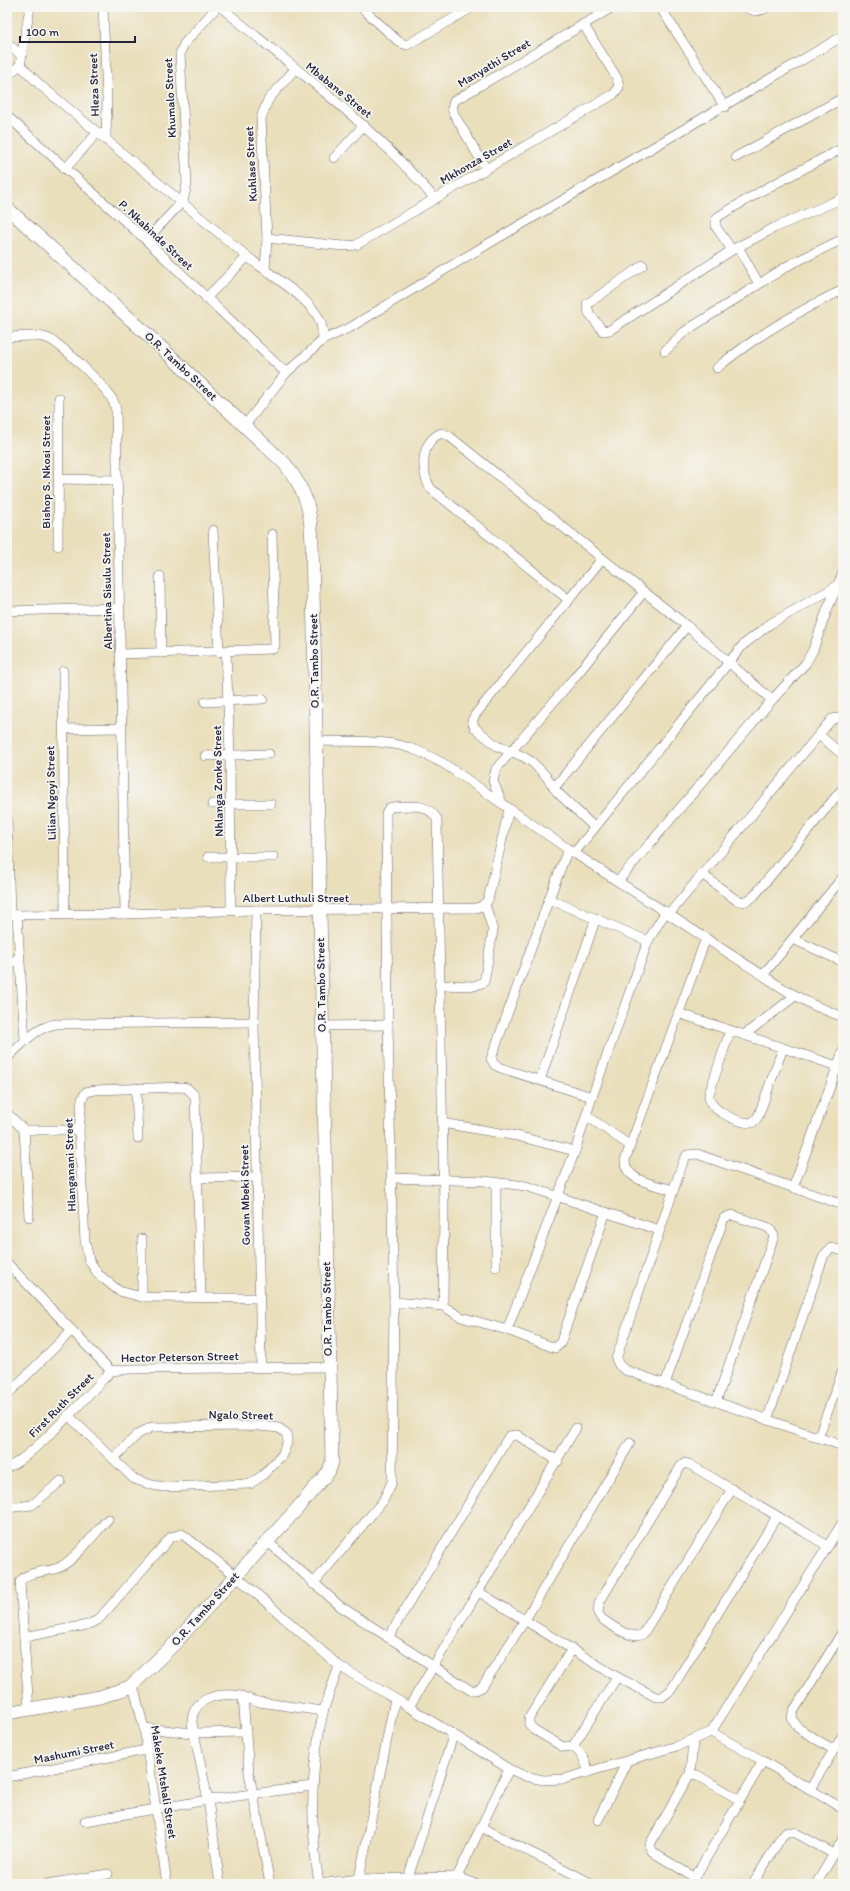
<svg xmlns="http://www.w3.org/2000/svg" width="850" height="1891" font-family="Itim,sans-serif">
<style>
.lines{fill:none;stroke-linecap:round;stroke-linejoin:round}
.street-casing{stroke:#686468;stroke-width:10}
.secondary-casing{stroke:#686468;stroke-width:14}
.street{stroke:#fff;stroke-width:9}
.secondary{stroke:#fff;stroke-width:13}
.labels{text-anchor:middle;stroke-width:3.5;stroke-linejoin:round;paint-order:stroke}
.street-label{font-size:12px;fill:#22223b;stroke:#f6f6f2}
</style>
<rect width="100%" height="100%" fill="#f6f6f2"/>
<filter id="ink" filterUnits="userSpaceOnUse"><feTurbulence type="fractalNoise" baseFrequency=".025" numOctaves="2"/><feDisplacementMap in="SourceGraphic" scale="8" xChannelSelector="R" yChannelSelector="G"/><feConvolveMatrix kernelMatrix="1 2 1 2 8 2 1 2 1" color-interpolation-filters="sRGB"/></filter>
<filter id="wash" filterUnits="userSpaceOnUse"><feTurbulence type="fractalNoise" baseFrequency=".012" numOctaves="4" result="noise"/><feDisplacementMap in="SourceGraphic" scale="16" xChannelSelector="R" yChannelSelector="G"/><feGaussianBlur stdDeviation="0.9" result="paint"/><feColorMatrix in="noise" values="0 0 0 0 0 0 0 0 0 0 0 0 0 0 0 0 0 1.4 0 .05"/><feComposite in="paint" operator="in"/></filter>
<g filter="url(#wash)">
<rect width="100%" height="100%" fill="#eadfbb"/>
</g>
<g filter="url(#ink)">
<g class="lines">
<defs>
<g id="street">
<polyline points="103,7 107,99 106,138"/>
<path d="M 221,7 C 294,69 373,125 435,199"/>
<polyline points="361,7 399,42 407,45 473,7"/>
<polyline points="660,7 725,107"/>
<path d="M 747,7 C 754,13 761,11 768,7"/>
<polyline points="7,43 22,56"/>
<path d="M 20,65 L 40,85 C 107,141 175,196 243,253 C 265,272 297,289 315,312 C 322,321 323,330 323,340"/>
<polyline points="20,65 30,7"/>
<polyline points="7,76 20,65"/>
<polyline points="7,116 146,240 286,373"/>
<polyline points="736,157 843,98"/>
<polyline points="334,158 364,125"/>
<polyline points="65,169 98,132"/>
<polyline points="486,169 454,114 452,109 454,101 613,7"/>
<polyline points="267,238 343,246 356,245 614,94 619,87 617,78 583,24"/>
<polyline points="146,240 183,201 187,184 180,53 184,44 217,7"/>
<polyline points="738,247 759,284"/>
<polyline points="732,250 716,227 716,220 719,216 763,190 843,148"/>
<polyline points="643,265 587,304 589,313 603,331 610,330 732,250 774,228 843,198"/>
<polyline points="265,269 267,238 261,118 268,100 295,69"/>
<polyline points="206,298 247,257"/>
<path d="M 7,337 C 20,337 35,334 47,338 C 61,343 101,383 110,396 C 113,400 115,405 116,410 L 125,914"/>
<polyline points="665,351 684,332 789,265 843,239"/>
<path d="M 717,368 C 750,340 803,308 843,290"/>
<polyline points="245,425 286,373 323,340 351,327 464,258 843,36"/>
<polyline points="58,479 117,480"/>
<polyline points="213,530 219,652"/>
<polyline points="58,546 59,398"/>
<polyline points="160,576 161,653"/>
<path d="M 569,600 L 431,489 C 420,473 420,440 442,433 L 449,436 L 687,626 L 772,700"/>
<polyline points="7,611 119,608"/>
<polyline points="226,652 230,755 231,910"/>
<polyline points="120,654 273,649 275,645 272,534"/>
<polyline points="63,671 65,915"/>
<polyline points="205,702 263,699"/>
<polyline points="63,729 121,728"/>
<polyline points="819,735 843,755"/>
<path d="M 316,741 C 349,742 387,738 418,751 C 428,755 437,760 446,765 L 568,849 L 787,991 L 813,1005 L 843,1017"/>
<polyline points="205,756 269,754"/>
<polyline points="554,788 687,626"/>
<polyline points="502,803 493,781 496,769 574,678 643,593"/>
<polyline points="212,804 271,804"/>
<polyline points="7,819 10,915"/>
<polyline points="594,827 557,792 546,776 532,762 522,756 497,746 475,728 472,721 475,715 602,559"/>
<polyline points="568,849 549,899 491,1059 495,1065 501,1068 592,1097"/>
<polyline points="575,852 743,645 770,624 837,586"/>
<polyline points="208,857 274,857"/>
<path d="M 702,874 L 736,900 C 743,903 749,901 754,896 L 843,788"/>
<polyline points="619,880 772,700 806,663 813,650 827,610 843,573"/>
<polyline points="549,899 648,941"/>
<polyline points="256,910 254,1022 261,1367"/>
<polyline points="669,914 832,719 838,718 843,721"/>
<polyline points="7,915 125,914 256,910 476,908 482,906 488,900 509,809"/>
<polyline points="17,915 25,1041"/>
<polyline points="793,939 843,962"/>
<polyline points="7,967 19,957"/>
<polyline points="763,975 843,877"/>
<polyline points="439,985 474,986 484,982 493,931 485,904"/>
<polyline points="678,1013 837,1066"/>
<polyline points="322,1026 388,1025"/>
<path d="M 730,1031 L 709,1094 C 707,1110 739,1123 752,1123 L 758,1117 L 783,1048"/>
<polyline points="744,1035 795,996"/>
<path d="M 7,1058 C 21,1045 36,1027 56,1024 L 254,1022"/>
<polyline points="540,1080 596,918"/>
<polyline points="136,1088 138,1138"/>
<polyline points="7,1113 24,1130 79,1130"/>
<polyline points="587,1116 629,1145"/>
<polyline points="442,1123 517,1136 575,1151"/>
<polyline points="24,1130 29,1217"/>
<polyline points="198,1178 257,1177"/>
<polyline points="391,1178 484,1181 526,1186 659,1230"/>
<polyline points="496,1182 496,1267"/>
<polyline points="793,1188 843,1051"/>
<path d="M 673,1190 C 657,1185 624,1181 625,1160 L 706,938"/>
<polyline points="843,1205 697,1154 687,1155 683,1162 616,1359 619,1365 625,1370 843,1446"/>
<polyline points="142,1239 142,1297"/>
<polyline points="7,1263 111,1371 130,1369 329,1367"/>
<polyline points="201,1298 195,1096 187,1088 182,1087 95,1090 86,1092 82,1099 79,1130 85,1241 89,1260 98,1274 119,1291 142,1297 259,1298"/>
<polyline points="394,1302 443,1306 461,1317 507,1330 555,1348 560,1344 606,1212"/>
<polyline points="507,1330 575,1151 592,1097 648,941 666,911"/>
<polyline points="665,1384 724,1218 732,1215 767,1227 770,1229 774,1236 716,1402"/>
<polyline points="7,1395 72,1330"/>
<polyline points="68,1415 134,1479 152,1485 164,1487 250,1484 263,1475 282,1455 287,1443 287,1434 279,1428 259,1426 152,1427 138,1434 113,1459"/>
<polyline points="767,1420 824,1255 831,1248 843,1251"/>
<polyline points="818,1438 843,1370"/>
<path d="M 7,1467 C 26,1464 94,1389 111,1371"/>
<path d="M 732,1489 L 643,1634 C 633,1641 610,1625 601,1618 L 598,1613 L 599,1603 L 681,1466 L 685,1463 L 689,1464 L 828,1546"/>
<polyline points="7,1508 32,1505 61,1481"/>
<polyline points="267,1541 340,1606 470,1690 476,1690 482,1687 525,1620 630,1443"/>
<path d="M 313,1584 L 383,1501 L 392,1482 L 394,1302 L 388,1025 L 386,813 L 389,808 L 392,807 C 410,806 427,802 437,819 L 444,1208 L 443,1306"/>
<polyline points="479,1592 617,1677 656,1697 662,1697 671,1690 777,1516"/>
<polyline points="24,1637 87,1625 98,1620 171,1537 182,1534 235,1575 339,1666 409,1707 509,1769 525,1776 543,1780 564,1779 677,1746 711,1732 843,1522"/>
<polyline points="388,1638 509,1436 517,1435 558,1461"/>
<polyline points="572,1649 529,1718 529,1724 533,1729 563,1747 573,1746 617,1677"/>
<polyline points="133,1685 144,1728 167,1884"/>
<polyline points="243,1697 249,1773 270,1884"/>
<polyline points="409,1707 576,1428"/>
<path d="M 29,1710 L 20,1582 C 27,1570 48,1573 60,1567 C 75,1560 96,1532 108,1519"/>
<polyline points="144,1728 193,1733 246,1732"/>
<polyline points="711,1732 763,1761 843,1809"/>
<polyline points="573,1746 583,1757 589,1772"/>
<polyline points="834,1750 798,1728 792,1718 793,1712 843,1631"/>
<polyline points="690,1774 693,1741"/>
<polyline points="7,1777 146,1750"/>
<polyline points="810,1789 843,1735"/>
<polyline points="598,1820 627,1761"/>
<polyline points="85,1821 208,1800 312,1786"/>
<polyline points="481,1827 593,1884"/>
<polyline points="457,1877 509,1769"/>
<polyline points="694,1877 657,1855 652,1851 650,1844 688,1777 690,1774 697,1775 740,1800"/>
<polyline points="408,1878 453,1736"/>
<polyline points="359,1879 395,1699"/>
<polyline points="47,1884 108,1874"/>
<path d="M 220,1884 L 208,1800 L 192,1723 C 192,1697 220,1692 241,1696 C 247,1698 252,1701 259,1702 C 280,1705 302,1708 323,1711"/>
<path d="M 319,1884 C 310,1827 310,1770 323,1713 C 327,1697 334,1682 339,1666"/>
<polyline points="319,1884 359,1879 457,1877 477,1884"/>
<polyline points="691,1884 763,1761"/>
<polyline points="753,1884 782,1836 787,1832 794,1832 834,1854"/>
<polyline points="816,1884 843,1839"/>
</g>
<path id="secondary" d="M 7,208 L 149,336 L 285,464 C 307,492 311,510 312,544 L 332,1462 L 329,1471 L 296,1510 L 174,1644 L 130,1687 L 100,1697 L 7,1713"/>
</defs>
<use href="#street" class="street-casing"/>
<use href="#secondary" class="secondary-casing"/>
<use href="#street" class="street"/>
<use href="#secondary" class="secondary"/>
</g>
</g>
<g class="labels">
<g class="street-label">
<text transform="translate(494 63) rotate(-31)" y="4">Manyathi Street</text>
<text transform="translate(94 85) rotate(-92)" y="4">Hleza Street</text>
<text transform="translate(339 90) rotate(39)" y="4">Mbabane Street</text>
<text transform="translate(170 98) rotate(-93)" y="4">Khumalo Street</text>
<text transform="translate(476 161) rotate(-30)" y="4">Mkhonza Street</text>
<text transform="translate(251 164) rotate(-93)" y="4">Kuhlase Street</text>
<text transform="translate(156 235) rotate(43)" y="4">P. Nkabinde Street</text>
<text transform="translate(181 366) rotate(43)" y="4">O.R. Tambo Street</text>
<text transform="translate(46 472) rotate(-90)" y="4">Bishop S. Nkosi Street</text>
<text transform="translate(107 591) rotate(-91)" y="4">Albertina Sisulu Street</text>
<text transform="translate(314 661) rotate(-91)" y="4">O.R. Tambo Street</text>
<text transform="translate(218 781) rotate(-91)" y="4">Nhlanga Zonke Street</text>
<text transform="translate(51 793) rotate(-91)" y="4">Lilian Ngoyi Street</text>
<text x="296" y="902">Albert Luthuli Street</text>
<text transform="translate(321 985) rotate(-91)" y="4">O.R. Tambo Street</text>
<text transform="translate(70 1165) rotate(-92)" y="4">Hlanganani Street</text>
<text transform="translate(245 1195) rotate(-91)" y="4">Govan Mbeki Street</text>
<text transform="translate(327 1309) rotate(-91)" y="4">O.R. Tambo Street</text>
<text transform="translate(180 1357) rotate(-1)" y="4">Hector Peterson Street</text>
<text transform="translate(61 1405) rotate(-45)" y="4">First Ruth Street</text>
<text transform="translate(241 1415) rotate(1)" y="4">Ngalo Street</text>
<text transform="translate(205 1609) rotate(-48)" y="4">O.R. Tambo Street</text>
<text transform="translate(74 1752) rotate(-11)" y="4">Mashumi Street</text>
<text transform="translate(164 1782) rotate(81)" y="4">Makeke Mtshali Street</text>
</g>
</g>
<rect width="850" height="1891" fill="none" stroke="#f6f6f2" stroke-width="24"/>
<path d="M20 36v6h115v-6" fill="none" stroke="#22223b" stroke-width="2"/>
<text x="26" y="36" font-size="12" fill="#22223b" stroke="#f6f6f2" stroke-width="3" paint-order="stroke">100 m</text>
</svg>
